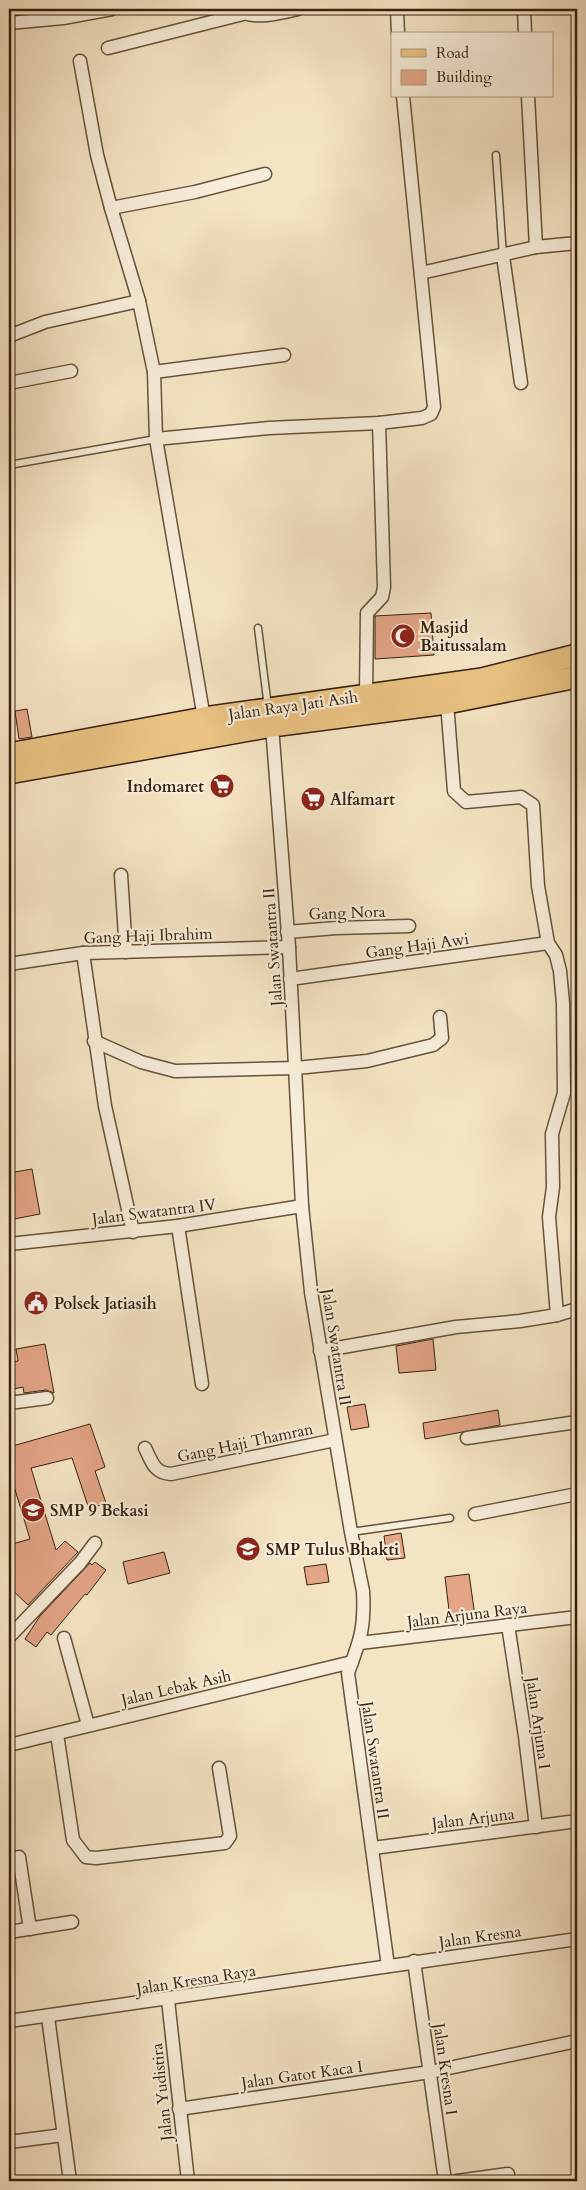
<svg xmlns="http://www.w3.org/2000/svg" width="586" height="2190" font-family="Cardo,serif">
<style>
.building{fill:#e4a586;stroke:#35210c}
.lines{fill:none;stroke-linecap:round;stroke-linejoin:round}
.lane-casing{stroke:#65523a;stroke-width:9}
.street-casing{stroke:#65523a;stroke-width:15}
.primary-casing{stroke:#35210c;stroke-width:24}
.lane{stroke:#f8edd9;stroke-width:6}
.street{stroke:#f8edd9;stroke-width:12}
.primary{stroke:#eac282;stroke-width:21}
.labels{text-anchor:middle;stroke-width:4.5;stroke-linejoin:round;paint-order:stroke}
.poi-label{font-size:16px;font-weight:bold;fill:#35210c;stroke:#f8edd9;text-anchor:start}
.street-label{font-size:16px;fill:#35210c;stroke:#f8edd9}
</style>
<rect width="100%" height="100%" fill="#f5e4c4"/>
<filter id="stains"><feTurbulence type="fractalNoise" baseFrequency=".004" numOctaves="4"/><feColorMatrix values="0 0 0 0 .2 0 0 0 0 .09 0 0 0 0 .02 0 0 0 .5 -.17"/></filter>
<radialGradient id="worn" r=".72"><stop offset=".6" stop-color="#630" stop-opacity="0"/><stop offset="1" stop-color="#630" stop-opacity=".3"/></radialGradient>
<g class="building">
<polygon points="431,613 434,655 375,659 375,616"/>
<polygon points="27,709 32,737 19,739 15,711"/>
<polygon points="32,1169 40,1214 9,1220 9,1173"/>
<polygon points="433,1339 436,1370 399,1373 396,1346"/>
<polygon points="45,1344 54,1393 46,1390 24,1393 23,1387 9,1390 9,1362 18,1361 16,1349"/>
<polygon points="365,1404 369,1427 351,1430 347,1407"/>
<polygon points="498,1410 500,1425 425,1439 423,1423"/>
<polygon points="90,1424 105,1467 95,1471 106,1503 89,1509 72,1458 31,1468 56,1550 65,1541 78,1552 28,1605 9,1587 9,1545 30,1539 9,1470 9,1447"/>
<polygon points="401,1533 405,1558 387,1560 384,1536"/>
<polygon points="164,1552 170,1573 128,1584 123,1562"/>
<polygon points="95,1562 106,1570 87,1595 85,1594 51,1635 47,1632 36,1647 25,1639 40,1616 90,1563 92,1565"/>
<polygon points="326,1564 329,1582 307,1585 304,1567"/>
<polygon points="469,1574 475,1616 450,1619 445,1577"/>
</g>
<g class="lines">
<defs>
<g id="lane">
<polyline points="496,155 503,256"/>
<polyline points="9,465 156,439"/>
<polyline points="258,628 268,707"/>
<polyline points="351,1532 450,1518"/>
</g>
<g id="street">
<path d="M 238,9 C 250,21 282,13 298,9"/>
<polyline points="397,9 398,34"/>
<polyline points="524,9 525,34"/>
<polyline points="9,23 63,18 112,9"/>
<polyline points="108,48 243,14"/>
<polyline points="80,61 97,155 111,208 139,301 154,372 156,439 204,718"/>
<polyline points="528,96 536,247"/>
<polyline points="111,208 195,192 265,174"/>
<polyline points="503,256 521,383"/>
<polyline points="421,273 536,247 577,243"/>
<polyline points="9,336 45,322 139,301"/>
<polyline points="154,372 284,355"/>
<polyline points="9,383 71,371"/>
<polyline points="156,439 269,428 379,423 422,418 431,414 434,407 403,96"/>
<polyline points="366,695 367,613 382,597 384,587 379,423"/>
<path d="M 272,726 L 289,947 L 302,1206 L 311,1292 L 351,1532 L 363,1591 C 365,1629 360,1640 348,1673 L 388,1966"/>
<polyline points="121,875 126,952"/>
<polyline points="287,932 336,928 409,926"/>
<polyline points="83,953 105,1106 133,1232"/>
<polyline points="9,964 83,953 289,947"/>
<polyline points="290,979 548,943"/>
<polyline points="94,1041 141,1062 175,1071 296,1068 367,1061 433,1045 442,1038 440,1017"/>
<polyline points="178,1226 202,1384"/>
<polyline points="9,1244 178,1226 302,1206"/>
<polyline points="557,1315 577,1309"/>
<polyline points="320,1351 456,1327 520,1321 557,1315 549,1217 553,1187 552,1134 564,1093 563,1003 560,971 556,955 548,943 538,886 533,805 521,797 466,802 454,791 447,703"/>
<polyline points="9,1403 47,1398"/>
<polyline points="467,1438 577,1422"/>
<path d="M 145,1448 C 152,1462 154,1473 171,1474 L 335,1440"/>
<polyline points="475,1514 577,1494"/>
<polyline points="508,1625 525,1736 536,1827"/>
<polyline points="9,1637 80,1563 95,1543"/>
<polyline points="64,1638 88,1725"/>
<polyline points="360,1643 577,1617"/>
<polyline points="57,1734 73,1840 86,1857 96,1858 225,1843 230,1836 219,1768"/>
<polyline points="9,1745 352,1662"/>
<polyline points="373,1848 577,1821"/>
<polyline points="19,1857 30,1929"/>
<polyline points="9,1932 72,1922"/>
<polyline points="414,1961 445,2181"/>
<polyline points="168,2000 188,2181"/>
<polyline points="48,2017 70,2181"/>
<polyline points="9,2021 577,1939"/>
<polyline points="179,2109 430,2072 577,2041"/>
<polyline points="9,2142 63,2135"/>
<polyline points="457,2181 508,2174 509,2181"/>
</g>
<g id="primary">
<polyline points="9,754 204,718 482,679 577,655"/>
<polyline points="9,773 272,726 447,703 577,677"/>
</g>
</defs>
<use href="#lane" class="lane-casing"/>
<use href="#street" class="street-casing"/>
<use href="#primary" class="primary-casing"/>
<use href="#lane" class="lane"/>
<use href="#street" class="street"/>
<use href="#primary" class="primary"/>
</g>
<defs>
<symbol id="mosque-disc" viewBox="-11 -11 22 22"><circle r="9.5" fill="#8f2418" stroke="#f8edd9"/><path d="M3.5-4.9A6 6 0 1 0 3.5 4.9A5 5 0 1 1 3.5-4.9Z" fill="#fff"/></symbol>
<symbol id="supermarket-disc" viewBox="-11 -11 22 22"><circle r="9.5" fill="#8f2418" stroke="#f8edd9"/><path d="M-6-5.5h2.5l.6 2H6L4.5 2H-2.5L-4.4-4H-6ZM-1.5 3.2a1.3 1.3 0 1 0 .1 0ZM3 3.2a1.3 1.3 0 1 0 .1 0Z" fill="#fff"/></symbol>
<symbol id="civic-disc" viewBox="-11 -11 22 22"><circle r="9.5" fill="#8f2418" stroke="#f8edd9"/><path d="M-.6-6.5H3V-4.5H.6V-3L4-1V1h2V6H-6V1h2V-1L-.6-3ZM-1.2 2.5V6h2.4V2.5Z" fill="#fff"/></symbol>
<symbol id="school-disc" viewBox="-11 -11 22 22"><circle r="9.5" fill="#8f2418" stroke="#f8edd9"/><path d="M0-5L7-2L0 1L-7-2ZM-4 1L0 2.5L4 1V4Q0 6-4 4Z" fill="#fff"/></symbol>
</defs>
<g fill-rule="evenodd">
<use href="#mosque-disc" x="389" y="622" width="28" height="28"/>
<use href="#supermarket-disc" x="208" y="772" width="28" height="28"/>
<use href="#supermarket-disc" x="299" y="785" width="28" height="28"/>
<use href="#civic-disc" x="22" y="1289" width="28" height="28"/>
<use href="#school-disc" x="19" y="1496" width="28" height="28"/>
<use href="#school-disc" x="234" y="1535" width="28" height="28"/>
</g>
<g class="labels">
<g class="poi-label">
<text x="420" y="633">Masjid<tspan x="420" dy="18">Baitussalam</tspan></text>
<text x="204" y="792" text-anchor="end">Indomaret</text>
<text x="330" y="805">Alfamart</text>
<text x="54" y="1309">Polsek Jatiasih</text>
<text x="50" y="1516">SMP 9 Bekasi</text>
<text x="266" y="1555">SMP Tulus Bhakti</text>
</g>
<g class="street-label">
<text transform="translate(293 705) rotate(-8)" y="6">Jalan Raya Jati Asih</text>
<text transform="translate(347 912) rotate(-2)" y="6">Gang Nora</text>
<text transform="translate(148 935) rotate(-2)" y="6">Gang Haji Ibrahim</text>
<text transform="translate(417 945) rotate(-8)" y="6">Gang Haji Awi</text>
<text transform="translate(272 947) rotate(-94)" y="6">Jalan Swatantra II</text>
<text transform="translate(154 1211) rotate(-7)" y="6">Jalan Swatantra IV</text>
<text transform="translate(337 1347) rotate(81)" y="6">Jalan Swatantra II</text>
<text transform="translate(245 1442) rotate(-12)" y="6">Gang Haji Thamran</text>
<text transform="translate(467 1614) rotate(-7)" y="6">Jalan Arjuna Raya</text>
<text transform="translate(176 1687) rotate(-13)" y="6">Jalan Lebak Asih</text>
<text transform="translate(539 1723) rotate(82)" y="6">Jalan Arjuna I</text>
<text transform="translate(376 1760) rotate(82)" y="6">Jalan Swatantra II</text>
<text transform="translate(473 1818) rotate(-7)" y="6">Jalan Arjuna</text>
<text transform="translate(480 1936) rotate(-8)" y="6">Jalan Kresna</text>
<text transform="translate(196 1979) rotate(-9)" y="6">Jalan Kresna Raya</text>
<text transform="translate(446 2069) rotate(82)" y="6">Jalan Kresna I</text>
<text transform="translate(302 2074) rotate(-8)" y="6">Jalan Gatot Kaca I</text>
<text transform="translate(161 2092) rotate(-96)" y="6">Jalan Yudistira</text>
</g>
</g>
<rect width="586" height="2190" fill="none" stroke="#f5e4c4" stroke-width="30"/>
<rect x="10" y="10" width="566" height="2170" fill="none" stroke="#35210c" stroke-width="2.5"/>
<rect x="15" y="15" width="556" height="2160" fill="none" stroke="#35210c"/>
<rect x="391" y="32" width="162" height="65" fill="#f8edd9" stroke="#aa9b87"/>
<rect x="401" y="49" width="25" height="8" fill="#eac282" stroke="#aa9b87"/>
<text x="436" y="58" font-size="15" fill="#35210c">Road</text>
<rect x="401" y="70" width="25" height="15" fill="#e4a586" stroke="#aa9b87"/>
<text x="436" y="82" font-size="15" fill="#35210c">Building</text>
<rect width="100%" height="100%" filter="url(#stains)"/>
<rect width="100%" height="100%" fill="url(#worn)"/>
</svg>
